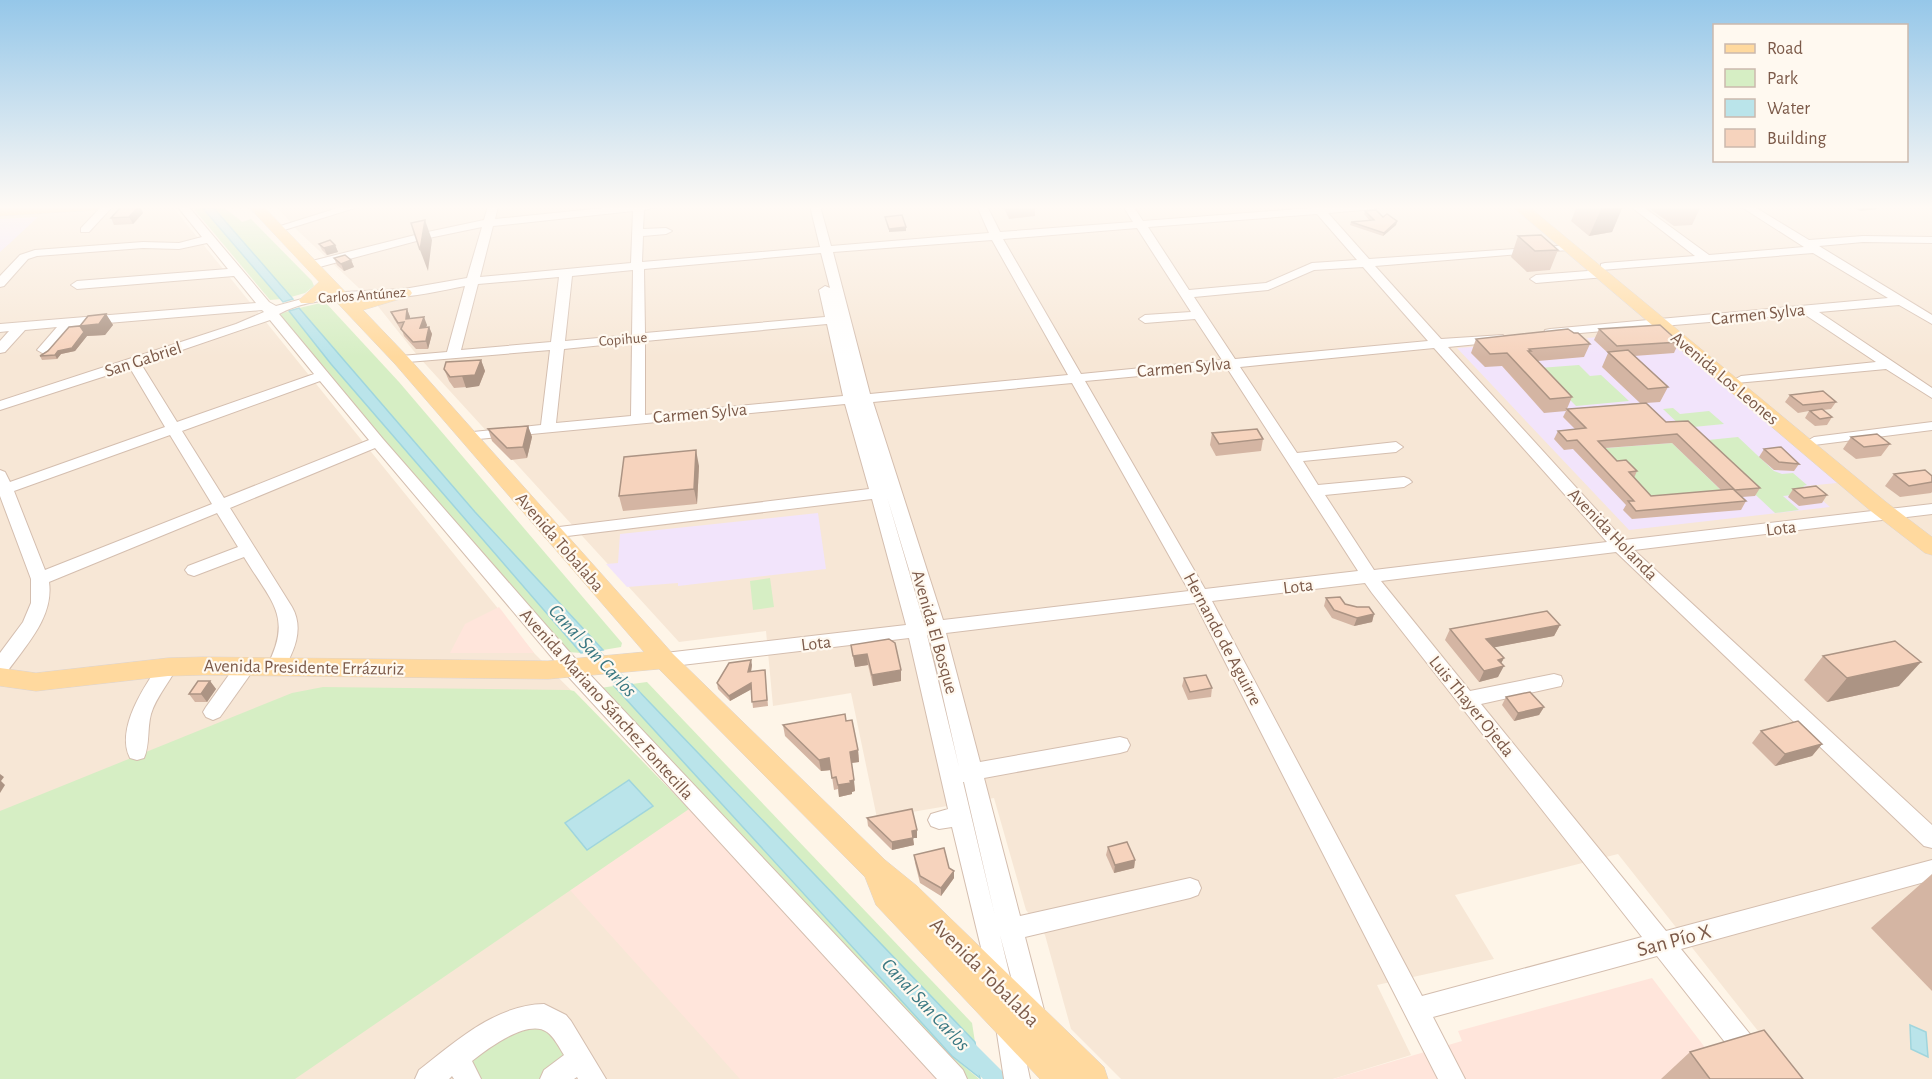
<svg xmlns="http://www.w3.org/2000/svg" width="1932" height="1079" font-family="'Alegreya Sans',sans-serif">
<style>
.residential{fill:#f7e7d6}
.commercial{fill:#ffe5db}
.education{fill:#f2e4fb}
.green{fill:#d6eec4}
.water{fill:#bae4ea;stroke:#9fd5dd;stroke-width:1.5}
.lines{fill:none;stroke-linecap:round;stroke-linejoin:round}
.canal{fill:#bae4ea;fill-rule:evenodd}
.minor-casing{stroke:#d4beaf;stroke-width:2}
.major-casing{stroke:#ddd4d0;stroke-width:1}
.minor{fill:#fff;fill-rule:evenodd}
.major{fill:#ffd99e;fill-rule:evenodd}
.wall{fill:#d4b5a3;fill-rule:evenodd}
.shaded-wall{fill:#ac9484}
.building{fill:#f6d3bd;stroke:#ac9484;stroke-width:1.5}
.labels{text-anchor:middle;stroke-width:4.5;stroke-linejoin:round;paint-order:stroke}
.far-street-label{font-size:15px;fill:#7c5a49;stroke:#fff9f0}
.street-label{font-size:18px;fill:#7c5a49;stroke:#fff9f0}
.water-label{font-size:20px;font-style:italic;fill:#3a7882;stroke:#fff9f0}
.near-street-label{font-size:21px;fill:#7c5a49;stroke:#fff9f0}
</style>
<rect width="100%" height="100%" fill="#fef5e8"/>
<g class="residential">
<polygon points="0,206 172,206 534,653 689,809 943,1079 0,1079"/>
<polygon points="283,206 1932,206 1932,1079 1796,1079 1618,854 1455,895 1494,959 1377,985 1411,1055 1333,1079 1121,1079 1071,1029 1045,935 1026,910 994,798 877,818 851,693 773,706 766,631 679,642 417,355 377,305 297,230 278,208"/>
</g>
<g class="commercial">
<polygon points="499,607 534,653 450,653 465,624"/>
<polygon points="689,809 943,1079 740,1079 570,890"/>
<polygon points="1652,978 1729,1079 1333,1079 1462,1041 1458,1031"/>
</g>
<g class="education">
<polygon points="38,217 9,244 0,252 0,219"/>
<polygon points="1660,332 1837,483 1806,486 1830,507 1629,530 1457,348 1566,340 1570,343 1590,342 1587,338"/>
<polygon points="818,513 826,569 678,586 678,583 627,587 606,564 618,563 620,534"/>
</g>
<g class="green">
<polygon points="195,206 201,206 282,299 270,300 193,208"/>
<path d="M 212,206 C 224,206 233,214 242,222 L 251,219 L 312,281 L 314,286 L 305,293 L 291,297 Z"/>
<polygon points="325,302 399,382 622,643 621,647 603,650 475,512 299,308"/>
<polygon points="289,311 331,364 581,653 568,652 488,569 326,369 277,315"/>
<polygon points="1579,365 1590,376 1601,375 1629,401 1576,406 1539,368"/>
<polygon points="1673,408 1680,414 1709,411 1724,424 1683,428 1663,409"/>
<polygon points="1738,437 1774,471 1782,474 1793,473 1807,485 1803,486 1812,493 1783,496 1799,510 1775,513 1698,441"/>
<polygon points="1672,443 1728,497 1646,504 1594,449"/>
<polygon points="770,578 774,607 753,610 750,581"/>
<polygon points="647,682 972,1023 975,1042 632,684"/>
<polygon points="614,686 952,1056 979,1079 958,1079 600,688"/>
<polygon points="323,687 569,690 574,691 689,809 295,1079 0,1079 0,811 292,693"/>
<polygon points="538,1021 573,1059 546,1079 474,1079 463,1060"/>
</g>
<g class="water">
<polygon points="201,206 212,206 293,299 283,302"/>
<polygon points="299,308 475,512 603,650 581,653 331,364 289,311"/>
<polygon points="632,684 975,1042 980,1078 952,1056 614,686"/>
<polygon points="629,780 653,806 587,850 565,823"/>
<polygon points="1910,1025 1926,1032 1928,1057 1911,1049"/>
</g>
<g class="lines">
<g class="canal">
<polygon points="581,634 586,636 640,693 642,697 640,701 635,702 630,701 576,642 574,639 576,636"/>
<polygon points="966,1038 972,1041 1003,1072 1005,1079 983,1079 960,1053 957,1047 960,1041"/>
</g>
<defs>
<g id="minor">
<polygon points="102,206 113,206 89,232 81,232 81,228"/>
<path d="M 177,206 L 188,206 L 269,302 L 276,306 L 324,293 L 404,289 L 467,278 L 482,227 L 424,239 L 312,269 L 306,265 L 308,262 L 423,233 L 484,220 L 488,206 L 498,206 L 495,219 L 623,206 L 660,206 L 644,210 L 643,229 L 666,228 L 672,231 L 666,234 L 643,236 L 642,262 L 820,247 L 810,206 L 820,206 L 831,246 L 989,233 L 977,206 L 987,206 L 1000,232 L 1133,222 L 1123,206 L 1133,206 L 1143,221 L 1312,208 L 1311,206 L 1379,206 L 1374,209 L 1328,213 L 1369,259 L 1572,245 L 1574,247 L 1568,250 L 1375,266 L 1441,339 L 1503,335 L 1505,338 L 1503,341 L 1498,342 L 1448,347 L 1624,540 L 1932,504 L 1932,514 L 1634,550 L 1932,825 L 1932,848 L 1924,846 L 1616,552 L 1381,581 L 1470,691 L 1554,674 L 1561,676 L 1563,681 L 1561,686 L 1481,704 L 1666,931 L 1932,860 L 1932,880 L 1681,949 L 1779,1070 L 1783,1079 L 1754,1079 L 1657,956 L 1433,1017 L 1465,1079 L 1438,1079 L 1195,603 L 946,633 L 980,762 L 1120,737 L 1127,739 L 1130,745 L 1127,751 L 1120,753 L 984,778 L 1020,916 L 1190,878 L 1198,881 L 1201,888 L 1198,895 L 1190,898 L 1025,937 L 1045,1014 L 1042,1023 L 1033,1026 L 1024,1023 L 1021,1014 L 1000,935 L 1011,981 L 1007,989 L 999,993 L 991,989 L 952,827 L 939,829 L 931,826 L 928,820 L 931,814 L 948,809 L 909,638 L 665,667 L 658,665 L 656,660 L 658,655 L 665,653 L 906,625 L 872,499 L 551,538 L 545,537 L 543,533 L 545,529 L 551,528 L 869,489 L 845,404 L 468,440 L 461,436 L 463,433 L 541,425 L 550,350 L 396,363 L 394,360 L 401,356 L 447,352 L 465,286 C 444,290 423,295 401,297 C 362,300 315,294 279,314 L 383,439 L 579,663 L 963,1070 L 967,1079 L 937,1079 L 565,673 L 375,448 L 230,508 L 292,607 C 305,630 293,653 282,673 L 275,675 L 268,673 L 266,668 C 294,616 271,602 244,557 L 194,576 L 188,574 L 185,570 L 188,566 L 238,547 L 217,513 L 49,582 C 54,617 26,645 7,672 L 0,674 L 0,653 L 23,622 L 31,603 L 31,579 L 0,496 L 0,470 L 5,472 L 10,482 L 165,427 L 130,368 L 0,410 L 0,401 L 236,324 L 264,312 L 262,310 L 72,326 L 49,353 L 44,354 L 37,350 L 57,327 L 25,330 L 5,352 L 0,353 L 0,341 L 9,331 L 0,332 L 0,324 L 256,303 L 234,276 L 77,289 L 71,285 L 77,281 L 228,269 L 207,243 L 179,249 L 143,248 L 37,256 L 28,259 L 4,286 L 0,287 L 0,276 L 20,255 L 35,250 L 143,242 L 179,243 L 202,237 ZM 633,211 L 631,263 L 480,277 L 493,226 ZM 1317,214 L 1357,260 L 1312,263 L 1266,283 L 1189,290 L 1148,227 ZM 1137,228 L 1191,312 L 1145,315 L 1139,319 L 1145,323 L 1195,319 L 1222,360 L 1081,374 L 1003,239 ZM 992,240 L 1068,375 L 870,394 L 833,252 ZM 821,253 L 830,288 L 825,286 L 819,290 L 825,317 L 645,333 L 644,269 ZM 1363,267 L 1428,341 L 1235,359 L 1194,297 L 1268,290 L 1314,270 ZM 633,270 L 632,335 L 565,341 L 572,276 ZM 559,277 L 551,342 L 461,350 L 478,284 ZM 270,320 L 314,374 L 177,422 L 141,364 ZM 827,324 L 843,396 L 645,415 L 645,341 ZM 632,342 L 631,416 L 556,423 L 564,349 ZM 1434,348 L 1607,542 L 1374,570 L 1325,495 L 1404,487 L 1412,482 L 1409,479 L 1404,477 L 1318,485 L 1303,461 L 1396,452 L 1403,447 L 1396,442 L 1297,453 L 1240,367 ZM 1227,368 L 1358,571 L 1205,589 L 1085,381 ZM 320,381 L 369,440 L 224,498 L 182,431 ZM 1072,383 L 1189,591 L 943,620 L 873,402 ZM 170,435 L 212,504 L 45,570 L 14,491 ZM 887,497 L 925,622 L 924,623 ZM 1365,583 L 1372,593 L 1642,937 L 1422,996 L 1212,601 ZM 927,635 L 929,635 L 959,767 ZM 963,782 L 964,782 L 995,916 Z"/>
<polygon points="344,206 361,206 281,231 273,231 271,229"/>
<polygon points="1630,206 1642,206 1709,255 1804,247 1740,206 1753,206 1809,240 1863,236 1932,237 1932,243 1863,242 1819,246 1932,315 1932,324 1899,305 1819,312 1932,388 1932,398 1886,369 1736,383 1734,380 1741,376 1876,362 1804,314 1545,336 1544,333 1545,330 1550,329 1888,298 1813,253 1601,270 1601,264 1605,263 1695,256"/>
<polygon points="1601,270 1605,271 1605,277 1536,283 1530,279 1536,275"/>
<polygon points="1932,422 1932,430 1814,445 1807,441 1814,437"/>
<path d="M 168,660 L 175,662 L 177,667 C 169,683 156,697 151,714 C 147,728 150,745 144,758 L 137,760 L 130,758 C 115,729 145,685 161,662 Z"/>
<polygon points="245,660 252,662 254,667 252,672 220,717 213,720 206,717 203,712 206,707 238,662"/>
<path d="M 544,1004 L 566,1015 L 571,1021 L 606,1079 L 578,1079 L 577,1077 L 574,1079 L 540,1079 L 544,1070 L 564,1055 C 559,1047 554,1037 547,1032 C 528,1018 487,1049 472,1061 L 481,1079 L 454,1079 L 452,1076 L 449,1079 L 415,1079 L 419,1070 C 455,1042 495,1005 544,1004 Z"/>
<polygon points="1008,1015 1017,1018 1030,1079 1004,1079 996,1027 999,1018"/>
</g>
<g id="major">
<polygon points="28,206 104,206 97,210 0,216 0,208"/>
<polygon points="248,206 263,206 355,302 404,288 410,290 412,293 410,296 363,310 407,356 673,654 885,860 917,886 1104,1067 1108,1079 1040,1079 876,905 865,877 659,669 548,679 203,675 168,676 36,691 0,686 0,668 36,673 168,658 203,657 548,661 644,652 395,364 327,292 313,303 301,303 299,300 319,282"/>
<polygon points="1512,206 1528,206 1886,502 1932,537 1932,555 1925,553 1872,512"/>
</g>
</defs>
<use href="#minor" class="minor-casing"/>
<use href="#major" class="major-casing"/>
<use href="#minor" class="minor"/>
<use href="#major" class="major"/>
</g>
<g class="wall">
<polygon points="140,206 143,213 133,224 114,225 111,218"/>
<polygon points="1003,206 1035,206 1035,216 1009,219"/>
<polygon points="1577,206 1623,206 1612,232 1589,236 1571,221"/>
<polygon points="1646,206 1701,206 1692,225 1674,226"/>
<polygon points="1850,206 1879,206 1877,209 1860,211"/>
<polygon points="1365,211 1397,221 1396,225 1383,236 1350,225 1351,222 1370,221 1364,214"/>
<polygon points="1518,236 1558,250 1550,270 1527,272 1511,257"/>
<polygon points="319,244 335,245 338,252 327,255 322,250"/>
<polygon points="334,258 351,260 354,267 344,271 337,265"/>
<polygon points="407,309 410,317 409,319 427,325 426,327 429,327 432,334 428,349 416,349 404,336 402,330 401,330 394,319 391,312"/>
<polygon points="106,314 113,325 105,335 87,336 75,351 61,354 57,359 42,360 40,356 80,326"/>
<path d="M 1599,329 L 1679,342 L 1674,353 L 1634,356 L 1668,387 L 1660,402 L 1646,403 L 1666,422 L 1760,488 L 1755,496 L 1742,497 L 1746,501 L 1741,510 L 1632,519 L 1623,510 L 1626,505 L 1573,449 L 1564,450 L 1554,439 L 1558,431 L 1575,429 L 1563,417 L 1567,409 L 1640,403 L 1602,367 L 1608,353 L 1594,340 ZM 1672,443 L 1721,490 L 1651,496 L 1634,478 L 1637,471 L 1617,461 L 1605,448 Z"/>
<polygon points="1476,339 1590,344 1584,357 1538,361 1572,397 1566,411 1544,413 1502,366 1485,367 1471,353"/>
<polygon points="481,360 485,371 479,386 454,388 449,381 444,369"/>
<polygon points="1790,395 1836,402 1831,409 1823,410 1832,417 1827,425 1815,426 1805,418 1809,411 1798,413 1785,402"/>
<polygon points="528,426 532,437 527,458 511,460 492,441 488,429"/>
<polygon points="1212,433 1263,439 1261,451 1216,456 1210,445"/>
<polygon points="1851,437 1890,444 1881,456 1856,459 1843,449"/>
<polygon points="1764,449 1799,464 1794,471 1774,470 1759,457"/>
<polygon points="699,466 697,504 623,511 619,496"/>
<polygon points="1894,474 1932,476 1932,492 1931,493 1900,497 1885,486"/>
<polygon points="1793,489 1827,495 1822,503 1799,506 1788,497"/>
<polygon points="1326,598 1374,614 1372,622 1354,626 1332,618 1324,606"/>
<polygon points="1560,625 1554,636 1494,647 1504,658 1501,663 1498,677 1479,682 1445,640 1450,629"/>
<polygon points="851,645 901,681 873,686 868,665 855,667"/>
<polygon points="1823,656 1899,686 1827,702 1804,680"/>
<polygon points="752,665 751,672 765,670 768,706 753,708 751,689 730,701 718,689 717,683"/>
<polygon points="1184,678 1212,688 1211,697 1188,700 1182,686"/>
<polygon points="210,681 216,689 207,702 195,702 189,694"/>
<polygon points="1506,697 1544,707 1539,715 1514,721 1502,705"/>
<polygon points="846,721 858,750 859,762 851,763 855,791 852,792 852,794 839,797 838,789 834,790 831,770 821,771 785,736 783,725"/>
<polygon points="1761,731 1822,744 1812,756 1775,766 1752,743"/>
<polygon points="867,818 917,838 913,838 914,845 892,850 868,826"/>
<polygon points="1108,847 1135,860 1134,868 1114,873 1106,855"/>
<polygon points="914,855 949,868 954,871 954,878 941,896 920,883 915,863"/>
<polygon points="1932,874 1932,991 1871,928"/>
<polygon points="1690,1052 1803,1079 1661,1079"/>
</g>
<g class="shaded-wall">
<polygon points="140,206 143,213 133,224 129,217"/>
<polygon points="1604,206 1623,206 1612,232 1589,236 1602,207"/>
<polygon points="1863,206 1879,206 1877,209 1860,211"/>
<polygon points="425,220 432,240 428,271 420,250"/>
<polygon points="1397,221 1396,225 1383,236 1384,233"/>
<polygon points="906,227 906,231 889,232 889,229"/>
<polygon points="335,245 338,252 327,255 324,248"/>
<polygon points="351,260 354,267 344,271 341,264"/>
<polygon points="407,309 410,317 409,327 406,319"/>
<polygon points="106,314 113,325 105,335 87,336 75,351 61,354 57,359 55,355 80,326"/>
<polygon points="424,317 427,325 423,335 420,328"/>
<polygon points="429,327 432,334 428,349 426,341"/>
<polygon points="481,360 485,371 479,386 466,388 462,376"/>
<polygon points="528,426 532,437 527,458 523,447"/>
<polygon points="696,450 699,466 697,504 694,489"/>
<polygon points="1374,614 1372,622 1354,626 1357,618"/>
<polygon points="1560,625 1554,636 1481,650 1486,639"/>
<polygon points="867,654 868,665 855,667 853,656"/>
<polygon points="1504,658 1499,667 1504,666 1498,677 1479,682 1484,671 1498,660"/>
<polygon points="751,660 752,665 750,677 748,672"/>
<polygon points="1921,662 1899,686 1827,702 1847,678"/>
<polygon points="901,670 901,681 873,686 872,675"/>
<polygon points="210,681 216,689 207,702 201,694"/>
<polygon points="751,683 752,689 730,701 729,696"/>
<polygon points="1544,707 1539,715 1514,721 1518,713"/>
<polygon points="1822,744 1812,756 1775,766 1785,754"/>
<polygon points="858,750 859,762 851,763 850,752"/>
<polygon points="829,758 831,770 821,771 819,760"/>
<polygon points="0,774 4,777 1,781 5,785 0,793"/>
<polygon points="854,780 855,791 852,792 852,794 839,797 838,785"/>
<polygon points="917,830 917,838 913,838 914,845 892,850 892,842 912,831"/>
<polygon points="1135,860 1134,868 1114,873 1115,865"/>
<polygon points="954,871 954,878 941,896 941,888"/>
</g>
<g class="building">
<polygon points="139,206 129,217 111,218 121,207"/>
<polygon points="1376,210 1383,217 1387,214 1397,221 1384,233 1351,222 1374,220 1365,211"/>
<polygon points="902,215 906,227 889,229 885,217"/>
<polygon points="425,220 420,250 411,223"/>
<polygon points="1541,235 1558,250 1535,251 1518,236"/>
<polygon points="330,240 335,245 324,248 319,244"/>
<polygon points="345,255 351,260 341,264 334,258"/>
<polygon points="407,309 406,319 424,317 420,328 429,327 426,341 413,342 401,329 404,322 398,323 391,312"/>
<polygon points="106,314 99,324 80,326 88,316"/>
<polygon points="1660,325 1679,342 1617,346 1599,329"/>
<polygon points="80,326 84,332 72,348 58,351 55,355 40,356 48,351 69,327"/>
<polygon points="1568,329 1574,333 1578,333 1590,344 1529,349 1531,351 1528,351 1572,397 1550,399 1507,353 1490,354 1476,339"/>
<polygon points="1628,350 1668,387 1648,389 1608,352"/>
<polygon points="481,360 475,375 450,377 444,369 446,362"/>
<polygon points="1823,391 1836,402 1803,405 1790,395"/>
<polygon points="1646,403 1666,422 1688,421 1760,488 1735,490 1677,434 1598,441 1617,461 1626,460 1637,471 1629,472 1651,496 1733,489 1746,501 1636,511 1628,501 1634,501 1577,440 1567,441 1558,431 1586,428 1567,409"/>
<polygon points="1822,409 1832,417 1820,419 1810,411"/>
<polygon points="528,426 523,447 507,448 488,429"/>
<polygon points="1257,429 1263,439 1219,444 1212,433"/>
<polygon points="1877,434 1890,444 1864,447 1851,437"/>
<polygon points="1781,447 1799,464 1779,462 1764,449"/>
<polygon points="696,450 694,489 619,496 624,457"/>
<polygon points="1925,470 1932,476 1932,482 1909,486 1894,474"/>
<polygon points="1816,486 1827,495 1804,498 1793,489"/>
<polygon points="1340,597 1345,604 1357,607 1369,607 1374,614 1357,618 1334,610 1326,598"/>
<polygon points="1547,611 1560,625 1486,639 1504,658 1498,660 1504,666 1484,671 1450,629"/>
<polygon points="889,639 895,643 901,670 872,675 867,654 853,656 851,645"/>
<polygon points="1895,641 1921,662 1847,678 1823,656"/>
<polygon points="751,660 748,672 765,670 767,700 752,702 751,683 729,696 717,683 729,663"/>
<polygon points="1206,675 1212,688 1190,692 1184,678"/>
<polygon points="198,681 210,681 201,694 189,694"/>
<polygon points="1530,692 1544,707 1518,713 1506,697"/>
<polygon points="845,714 846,721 852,720 858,750 850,752 854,780 850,781 851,783 838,785 836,777 832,778 829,758 819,760 783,725"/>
<polygon points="1798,721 1822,744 1785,754 1761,731"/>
<polygon points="912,809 917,830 912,831 913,838 892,842 867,818"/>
<polygon points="1127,842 1135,860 1115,865 1108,847"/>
<polygon points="944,848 949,868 954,871 941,888 920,876 914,855"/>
<polygon points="1764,1030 1803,1079 1710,1079 1690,1052"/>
</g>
<linearGradient id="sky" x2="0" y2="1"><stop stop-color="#95c7e9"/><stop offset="0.58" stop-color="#fffaf5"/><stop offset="1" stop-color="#fffaf5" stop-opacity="0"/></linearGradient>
<rect width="1932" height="357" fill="url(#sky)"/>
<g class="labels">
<g class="far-street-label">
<text transform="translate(362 295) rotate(-4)" y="5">Carlos Antúnez</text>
<text transform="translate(623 339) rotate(-5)" y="5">Copihue</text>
</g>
<g class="street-label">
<text transform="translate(1758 314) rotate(-6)" y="6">Carmen Sylva</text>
<text transform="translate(143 359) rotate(-18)" y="6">San Gabriel</text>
<text transform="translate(1184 367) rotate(-5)" y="6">Carmen Sylva</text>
<text transform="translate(1725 378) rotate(40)" y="6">Avenida Los Leones</text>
<text transform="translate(700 413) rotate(-5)" y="6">Carmen Sylva</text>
<text transform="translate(1781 528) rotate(-7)" y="6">Lota</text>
<text transform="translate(1613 534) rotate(46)" y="6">Avenida Holanda</text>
<text transform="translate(560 542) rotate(49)" y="6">Avenida Tobalaba</text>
<text transform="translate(1298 586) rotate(-7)" y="6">Lota</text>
<text transform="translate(935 632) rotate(74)" y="6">Avenida El Bosque</text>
<text transform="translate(1223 639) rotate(62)" y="6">Hernando de Aguirre</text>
<text transform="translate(816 643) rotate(-7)" y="6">Lota</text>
<text transform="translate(304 667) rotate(1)" y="6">Avenida Presidente Errázuriz</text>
<text transform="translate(607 704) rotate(48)" y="6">Avenida Mariano Sánchez Fontecilla</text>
<text transform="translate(1472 706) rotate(51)" y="6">Luis Thayer Ojeda</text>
</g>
<g class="water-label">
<text transform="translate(593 650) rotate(47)" y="7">Canal San Carlos</text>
<text transform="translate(926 1004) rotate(47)" y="7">Canal San Carlos</text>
</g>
<g class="near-street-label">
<text transform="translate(1674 940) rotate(-15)" y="7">San Pío X</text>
<text transform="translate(985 972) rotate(45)" y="7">Avenida Tobalaba</text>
</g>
</g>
<rect x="1713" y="24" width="195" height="138" fill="#fff9f0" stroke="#cbb9ad" stroke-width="1.5"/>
<rect x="1725" y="44" width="30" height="9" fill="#ffd99e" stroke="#cbb9ad" stroke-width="1.5"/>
<text x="1767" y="54" font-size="18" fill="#7c5a49">Road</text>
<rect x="1725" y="69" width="30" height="18" fill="#d6eec4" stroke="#cbb9ad" stroke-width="1.5"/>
<text x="1767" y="84" font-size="18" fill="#7c5a49">Park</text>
<rect x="1725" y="99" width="30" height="18" fill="#bae4ea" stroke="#cbb9ad" stroke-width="1.5"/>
<text x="1767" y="114" font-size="18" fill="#7c5a49">Water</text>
<rect x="1725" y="129" width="30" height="18" fill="#f6d3bd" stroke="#cbb9ad" stroke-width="1.5"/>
<text x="1767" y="144" font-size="18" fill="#7c5a49">Building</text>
</svg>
